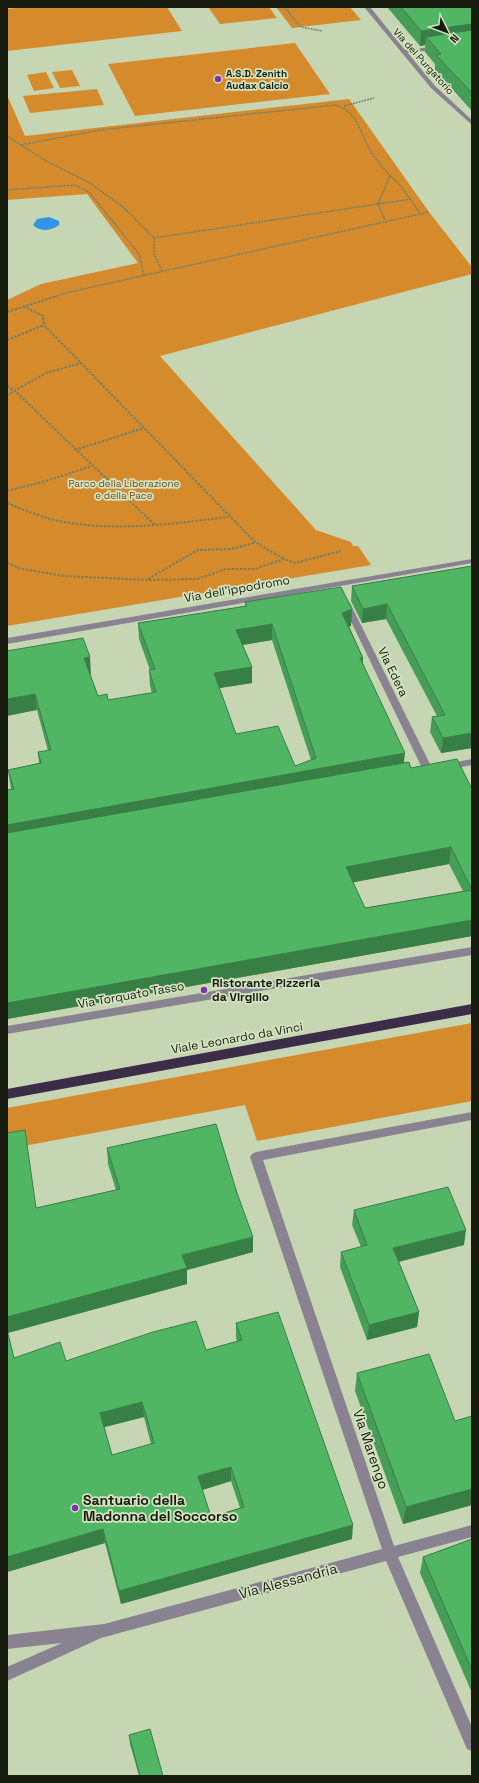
<svg xmlns="http://www.w3.org/2000/svg" width="479" height="1783" font-family="'Space Grotesk',sans-serif">
<style>
.green{fill:#d58b2b}
.water{fill:#3194e6}
.lines{fill:none;stroke-linecap:round;stroke-linejoin:round}
.path-far1{stroke:#747f66;stroke-width:1.5;stroke-dasharray:2 1;stroke-linecap:butt}
.path{stroke:#747f66;stroke-width:2;stroke-dasharray:2.5 1.5;stroke-linecap:butt}
.minor{fill:#898290;fill-rule:evenodd}
.highway{fill:#3b2d48;fill-rule:evenodd}
.wall{fill:#459d56;fill-rule:evenodd}
.shaded-wall{fill:#387f46}
.building{fill:#50b664;stroke:#387f46;fill-rule:evenodd}
.poi-dot{fill:#7935a9;stroke:#d3e3c0;stroke-width:1.5}
.labels{text-anchor:middle;stroke-width:3.5;stroke-linejoin:round;paint-order:stroke}
.far-street-label{font-size:10px;fill:#171c0f;stroke:#d3e3c0}
.far-poi-label{font-size:10px;font-weight:bold;fill:#171c0f;stroke:#d3e3c0;text-anchor:start}
.far-park-label{font-size:10px;fill:#714e26;stroke:#d3e3c0}
.street-label{font-size:12px;fill:#171c0f;stroke:#d3e3c0}
.poi-label{font-size:12px;font-weight:bold;fill:#171c0f;stroke:#d3e3c0;text-anchor:start}
.near-street-label{font-size:14px;fill:#171c0f;stroke:#d3e3c0}
.near-poi-label{font-size:14px;font-weight:bold;fill:#171c0f;stroke:#d3e3c0;text-anchor:start}
</style>
<rect width="100%" height="100%" fill="#c6d6b3"/>
<g class="green">
<polygon points="24,7 167,7 182,31 7,51 7,9"/>
<polygon points="208,7 269,7 277,18 220,24"/>
<polygon points="276,7 350,7 361,20 292,28"/>
<polygon points="295,43 330,94 135,116 108,64"/>
<polygon points="72,70 80,86 60,88 52,72"/>
<polygon points="46,72 54,88 34,91 27,75"/>
<polygon points="97,89 104,105 30,113 23,96"/>
<polygon points="7,95 25,136 349,99 429,212 472,267 472,274 160,356 316,530 351,542 353,546 358,546 371,565 7,626 7,300 41,284 138,263 87,194 7,200"/>
<polygon points="472,1023 472,1101 257,1141 245,1105 7,1149 7,1108"/>
</g>
<path class="water" d="M 49,217 L 59,221 L 59,225 C 52,231 40,232 33,225 L 37,219 Z"/>
<g class="lines">
<g class="path-far1">
<polyline points="284,7 301,27 322,31"/>
<polyline points="344,106 374,98"/>
<polyline points="7,136 46,161 90,183 123,207 154,238 154,254 162,271"/>
<path d="M 20,145 L 100,130 L 335,105 C 357,111 359,130 369,148 C 374,158 383,167 390,176 L 378,204 L 385,220"/>
<polyline points="390,176 400,185 420,213"/>
<polyline points="7,190 75,185 89,192 139,254 144,275"/>
<polyline points="154,238 411,199"/>
<polyline points="54,297 70,292 429,212"/>
</g>
<g class="path">
<polyline points="23,306 43,316 44,325 255,542 284,559"/>
<polyline points="7,312 57,296"/>
<polyline points="7,340 44,325"/>
<polyline points="7,386 15,391 155,525"/>
<polyline points="7,395 46,373 81,363"/>
<polyline points="75,450 144,428"/>
<polyline points="7,491 46,481 92,466"/>
<path d="M 7,503 C 24,510 41,517 59,521 C 115,532 172,524 228,517"/>
<polyline points="7,563 22,569 65,576 147,580 197,579 226,569 255,569 284,559 295,563 341,551"/>
<polyline points="148,579 198,550 231,549 254,543"/>
</g>
<g class="minor">
<polygon points="364,7 370,7 405,50 441,46 441,48 439,49 408,53 435,86 472,120 472,125 431,88"/>
<polygon points="472,559 472,563 7,644 7,638"/>
<polygon points="346,600 350,603 433,770 431,772 425,772 423,770 342,603"/>
<polygon points="472,759 472,765 446,770 441,767 446,764"/>
<polygon points="472,947 472,955 7,1034 7,1026"/>
<polygon points="472,1112 472,1120 263,1160 394,1546 472,1525 472,1537 398,1557 472,1727 472,1751 467,1749 386,1561 101,1638 7,1681 7,1667 62,1643 7,1649 7,1635 104,1624 382,1549 250,1157 252,1154 256,1152"/>
</g>
<polygon class="highway" points="472,1004 472,1014 7,1099 7,1089"/>
</g>
<g class="wall">
<polygon points="387,7 472,7 472,111 435,70 435,64 425,52 425,45 420,46"/>
<polygon points="472,566 472,748 441,753 430,732 432,717 437,716 386,619 362,623 351,601 352,586"/>
<path d="M 245,602 L 352,609 L 351,626 L 349,626 L 363,658 L 363,664 L 404,763 L 411,768 L 472,787 L 472,936 L 7,1019 L 7,790 L 11,789 L 8,770 L 39,763 L 38,752 L 48,751 L 37,710 L 7,651 L 91,674 L 90,674 L 98,696 L 108,700 L 152,693 L 150,686 L 149,670 L 150,670 L 139,639 L 138,623 L 245,606 ZM 272,640 L 311,760 L 295,766 L 236,734 L 219,688 L 252,683 L 242,645 ZM 449,864 L 463,891 L 365,908 L 353,882 Z"/>
<path d="M 7,1133 L 36,1208 L 116,1190 L 108,1164 L 107,1148 L 253,1252 L 187,1270 L 187,1284 L 8,1333 L 14,1358 L 66,1361 L 206,1350 L 237,1341 L 236,1338 L 236,1323 L 352,1539 L 121,1604 L 105,1543 L 7,1572 ZM 144,1417 L 151,1444 L 112,1455 L 104,1427 ZM 231,1481 L 240,1508 L 211,1517 L 202,1490 Z"/>
<polygon points="354,1210 464,1245 399,1262 419,1312 417,1327 367,1340 340,1267 341,1252 361,1247 352,1225"/>
<polygon points="357,1373 455,1421 472,1416 472,1505 403,1524 355,1391"/>
<polygon points="472,1539 472,1693 420,1573 423,1557"/>
<polygon points="129,1735 163,1776 139,1776 130,1744"/>
</g>
<g class="shaded-wall">
<polygon points="472,24 472,39 426,37 425,45 420,46 421,31"/>
<polygon points="387,604 386,619 362,623 363,609"/>
<polygon points="352,609 351,626 342,629 342,613"/>
<polygon points="272,624 272,640 236,646 236,630"/>
<polygon points="90,657 91,674 86,675 84,658"/>
<polygon points="360,658 363,658 362,674"/>
<polygon points="252,667 252,683 214,689 214,673"/>
<polygon points="35,694 37,710 7,716 7,699"/>
<polygon points="472,733 472,748 441,753 443,738"/>
<polygon points="405,753 403,770 7,841 7,825"/>
<polygon points="451,847 449,864 345,884 346,867"/>
<polygon points="472,920 472,936 7,1019 7,1003"/>
<polygon points="466,1230 464,1245 392,1263 393,1248"/>
<polygon points="253,1237 253,1252 187,1270 187,1284 7,1333 7,1317 182,1255"/>
<polygon points="419,1312 417,1327 367,1340 369,1325"/>
<polygon points="142,1402 144,1417 101,1428 100,1413"/>
<polygon points="231,1467 231,1481 199,1491 198,1476"/>
<polygon points="472,1489 472,1505 403,1524 406,1507"/>
<polygon points="353,1525 352,1539 121,1604 119,1591"/>
<polygon points="103,1529 105,1543 7,1572 7,1557"/>
</g>
<g class="building">
<polygon points="401,7 472,7 472,24 421,31"/>
<polygon points="472,30 472,93 436,55 441,54 426,37"/>
<polygon points="472,566 472,733 443,738 432,717 445,715 387,604 363,609 352,586"/>
<path d="M 341,587 L 352,609 L 342,613 L 363,658 L 360,658 L 405,753 L 7,825 L 7,790 L 14,789 L 8,770 L 41,763 L 38,752 L 51,750 L 35,694 L 7,699 L 7,651 L 83,638 L 90,657 L 84,658 L 98,696 L 107,694 L 108,700 L 156,692 L 149,670 L 155,669 L 138,623 L 247,606 L 245,602 ZM 272,624 L 316,758 L 295,766 L 278,726 L 236,734 L 214,673 L 252,667 L 236,630 Z"/>
<path d="M 457,759 L 471,787 L 472,787 L 472,920 L 7,1003 L 7,833 L 409,762 L 411,768 ZM 451,847 L 472,890 L 365,908 L 346,867 Z"/>
<polygon points="216,1124 237,1193 253,1237 182,1255 187,1268 7,1317 7,1133 25,1130 36,1208 120,1189 107,1148"/>
<polygon points="448,1187 466,1230 393,1248 419,1312 369,1325 341,1252 367,1245 354,1210"/>
<path d="M 278,1312 L 353,1525 L 119,1591 L 103,1529 L 7,1557 L 7,1330 L 14,1358 L 60,1342 L 66,1361 L 153,1332 L 196,1321 L 206,1350 L 242,1340 L 236,1323 ZM 142,1402 L 154,1443 L 112,1455 L 100,1413 ZM 231,1467 L 244,1507 L 211,1517 L 198,1476 Z"/>
<polygon points="429,1354 455,1421 472,1416 472,1489 406,1507 357,1373"/>
<polygon points="472,1539 472,1670 423,1557"/>
<polygon points="150,1729 163,1776 140,1776 129,1735"/>
</g>
<g class="poi-dot">
<circle cx="218" cy="79" r="4"/>
<circle cx="204" cy="990" r="4"/>
<circle cx="75" cy="1508" r="4"/>
</g>
<g class="labels">
<g class="far-street-label">
<text transform="translate(424 61) rotate(48)" y="4">Via del Purgatorio</text>
</g>
<g class="far-poi-label">
<text x="226" y="77">A.S.D. Zenith<tspan x="226" dy="12">Audax Calcio</tspan></text>
</g>
<g class="far-park-label">
<text x="124" y="487">Parco della Liberazione<tspan x="124" dy="12">e della Pace</tspan></text>
</g>
<g class="street-label">
<text transform="translate(237 589) rotate(-10)" y="4">Via dell'ippodromo</text>
<text transform="translate(393 672) rotate(64)" y="4">Via Edera</text>
<text transform="translate(131 995) rotate(-10)" y="4">Via Torquato Tasso</text>
<text transform="translate(237 1038) rotate(-10)" y="4">Viale Leonardo da Vinci</text>
</g>
<g class="poi-label">
<text x="212" y="987">Ristorante Pizzeria<tspan x="212" dy="14">da Virgilio</tspan></text>
</g>
<g class="near-street-label">
<text transform="translate(371 1449) rotate(71)" y="5">Via Marengo</text>
<text transform="translate(288 1581) rotate(-15)" y="5">Via Alessandria</text>
</g>
<g class="near-poi-label">
<text x="83" y="1505">Santuario della<tspan x="83" dy="16">Madonna del Soccorso</tspan></text>
</g>
</g>
<rect width="479" height="1783" fill="none" stroke="#171c0f" stroke-width="16"/>
<g transform="translate(447 32) rotate(132)" stroke="#d3e3c0" stroke-width="3" paint-order="stroke">
<path d="M0-3L7 15L0 10L-7 15Z" fill="#171c0f"/>
<text y="-6" font-size="11" font-weight="bold" text-anchor="middle" fill="#171c0f">N</text>
</g>
</svg>
